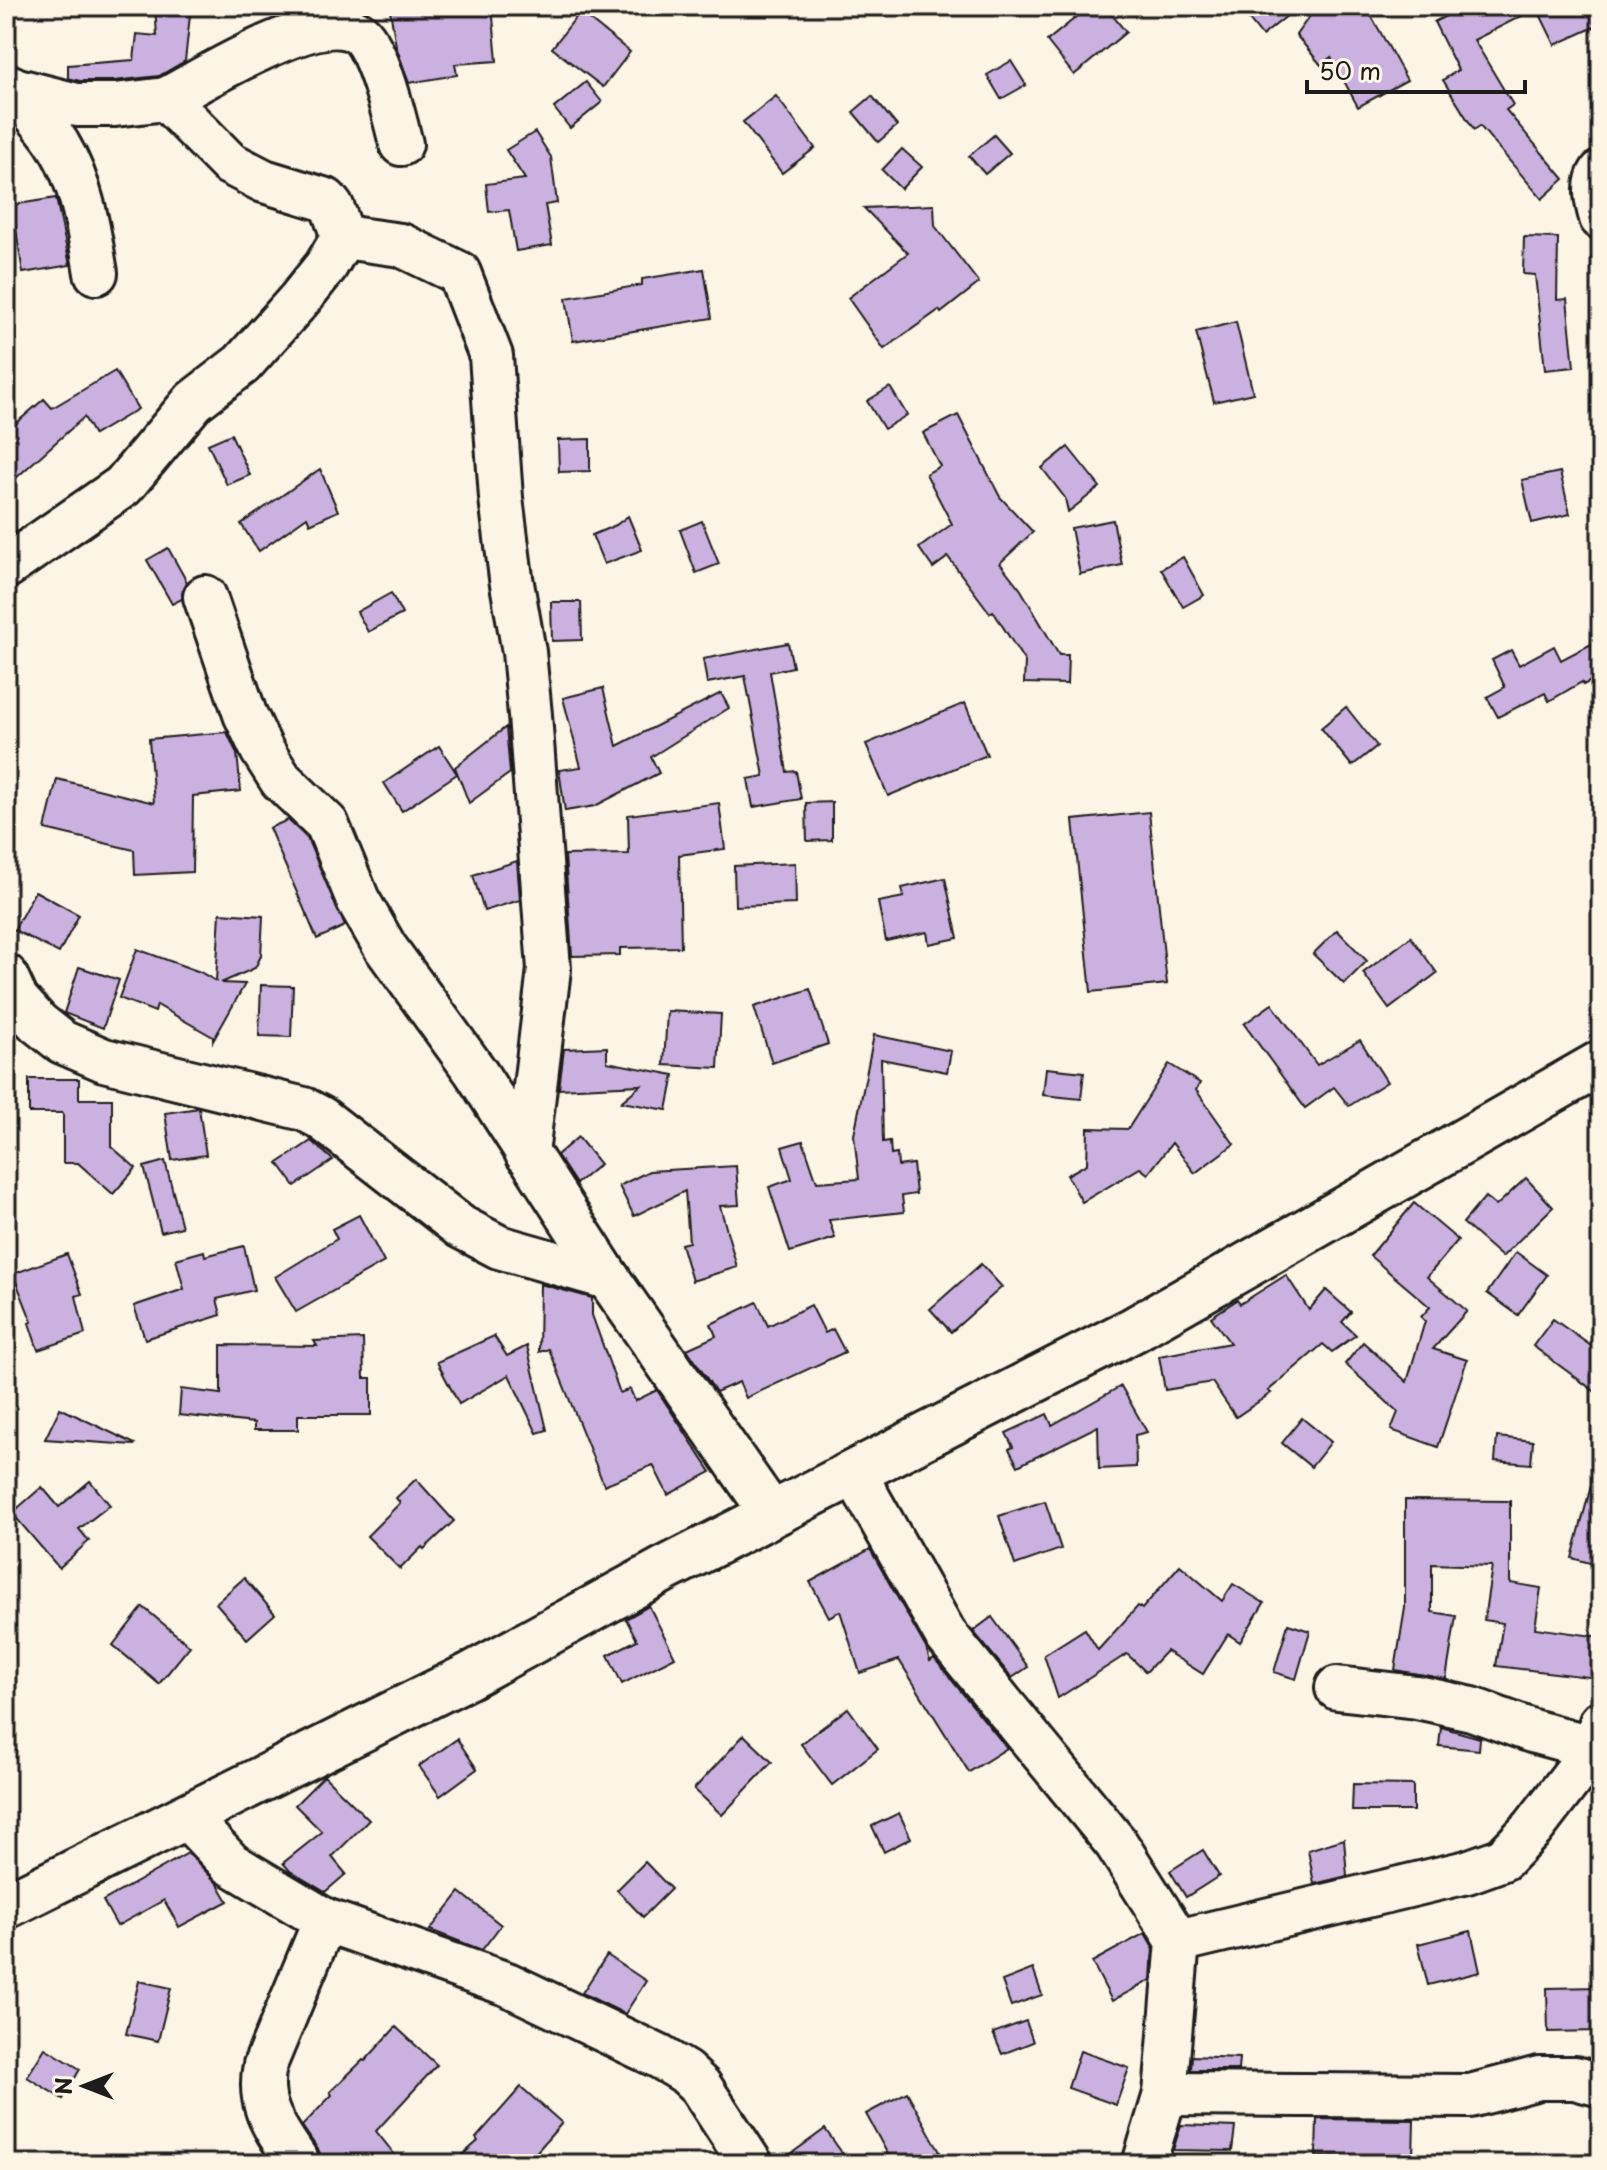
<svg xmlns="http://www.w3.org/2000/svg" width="1607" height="2170" font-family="'Playpen Sans',sans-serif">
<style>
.building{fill:#cbb1df;stroke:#1c1c1c;stroke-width:2}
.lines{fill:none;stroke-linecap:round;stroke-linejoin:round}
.minor-casing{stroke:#1c1c1c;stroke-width:48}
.major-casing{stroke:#1c1c1c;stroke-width:50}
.minor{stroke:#fcf5e5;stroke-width:42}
.major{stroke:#fcf5e5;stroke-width:44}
</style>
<rect width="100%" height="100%" fill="#fcf5e5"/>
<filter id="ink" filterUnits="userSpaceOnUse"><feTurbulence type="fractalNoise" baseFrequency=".0125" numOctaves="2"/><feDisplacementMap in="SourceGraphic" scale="16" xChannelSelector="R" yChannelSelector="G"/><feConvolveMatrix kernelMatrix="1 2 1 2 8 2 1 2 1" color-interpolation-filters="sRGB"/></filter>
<g filter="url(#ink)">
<g class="building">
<polygon points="155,6 191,6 185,61 159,76 114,81 80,81 68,78 68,65 134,60 137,34 157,36"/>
<polygon points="410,6 492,6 497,61 455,64 457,75 409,83 396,46 390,10"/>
<polygon points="1090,6 1105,6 1126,32 1074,75 1047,41"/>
<polygon points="1238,6 1299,6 1262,36"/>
<polygon points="1317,6 1361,6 1372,17 1407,80 1358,107 1331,57 1321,65 1296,35"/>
<polygon points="1465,6 1601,6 1601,24 1555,45 1537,8 1474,40 1513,105 1506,110 1564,179 1542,199 1480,126 1474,130 1443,80 1458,70 1434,22"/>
<polygon points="580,12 630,52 603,87 552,48"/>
<polygon points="1011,61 1026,85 1001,99 987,75"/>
<polygon points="586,82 602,102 570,128 554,108"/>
<polygon points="776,96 815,148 782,173 743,122"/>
<polygon points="872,96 897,126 878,142 853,112"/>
<polygon points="535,132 551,157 557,203 545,205 552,245 516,251 509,210 489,212 486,184 525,179 506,150"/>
<polygon points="994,135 1010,153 985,174 969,156"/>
<polygon points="902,149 922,167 901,189 882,170"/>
<polygon points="56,198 70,265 23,273 12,205"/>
<polygon points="934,205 935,226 979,283 941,313 939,310 884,349 848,298 908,253 864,208"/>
<polygon points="1524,237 1558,238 1557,300 1567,299 1574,367 1545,370 1535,275 1523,274"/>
<polygon points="704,269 712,318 573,341 566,298 642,285 642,279"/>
<polygon points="1236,322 1253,393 1214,402 1196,332"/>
<polygon points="115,371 138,409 94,435 84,417 6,487 6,432 44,399 52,408"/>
<polygon points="890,387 907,415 884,429 867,401"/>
<polygon points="958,415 1000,497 1033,532 1000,563 1021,590 1059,655 1068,655 1067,684 1024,683 1025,662 993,611 990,613 948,557 933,568 919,548 952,524 926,474 940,466 923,433"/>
<polygon points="231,434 250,475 227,485 208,444"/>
<polygon points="590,439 590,471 559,472 558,440"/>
<polygon points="1068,447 1100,487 1068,512 1065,498 1042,468"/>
<polygon points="320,469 338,511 310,524 307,517 259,551 241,524"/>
<polygon points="1560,472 1570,514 1532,523 1522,480"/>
<polygon points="628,516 642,550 604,564 592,535 616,525"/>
<polygon points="1113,520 1122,565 1080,574 1071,528"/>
<polygon points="702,521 719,564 696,573 680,530"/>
<polygon points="168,548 187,582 182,592 182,599 172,604 147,560"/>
<polygon points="1183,557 1204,595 1183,607 1161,569"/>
<polygon points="391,593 402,614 368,632 357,612"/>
<polygon points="551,602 581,602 582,640 552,641"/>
<polygon points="1601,639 1601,676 1583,685 1582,682 1549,701 1545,693 1498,717 1487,697 1505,687 1492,660 1511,650 1519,665 1554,646 1561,660"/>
<polygon points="788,643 793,667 770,672 787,772 796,771 801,799 753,807 748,779 764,776 745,676 707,683 703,659"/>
<polygon points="603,688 617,746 721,693 729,708 651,757 659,773 595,806 565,811 559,770 581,767 563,698"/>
<polygon points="965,703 987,755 888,796 866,744"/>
<polygon points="1346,707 1377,746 1352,766 1321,728"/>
<polygon points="506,727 510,773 469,803 455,767"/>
<polygon points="227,732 237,754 241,791 193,796 192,872 135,875 134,850 45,829 57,779 154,803 149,739"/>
<polygon points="439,746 457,774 402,811 384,783"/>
<polygon points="832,802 832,840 807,841 806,803"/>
<polygon points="719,803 725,849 679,855 681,947 620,948 620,955 572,956 565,855 629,854 628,815"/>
<polygon points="1149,812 1167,984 1091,992 1073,820"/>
<polygon points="288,820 307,838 345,926 317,939 269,828"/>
<polygon points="517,861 520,900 484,911 473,875"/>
<polygon points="795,863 796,904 735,906 734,866"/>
<polygon points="945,878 958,938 929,944 927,932 886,941 878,902 904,897 902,888"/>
<polygon points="35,891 79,915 59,953 14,930"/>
<polygon points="220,913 263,916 261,956 255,968 221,983 245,984 213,1041 213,1037 157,1005 155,1012 119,998 137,949 200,972 216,981"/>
<polygon points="1337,930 1367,961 1344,984 1313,954"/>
<polygon points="1411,937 1437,973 1389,1009 1363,973"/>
<polygon points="79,967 119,980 103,1028 64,1013"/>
<polygon points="261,985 293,986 291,1037 259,1036"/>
<polygon points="810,989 828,1044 772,1063 754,1007"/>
<polygon points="1272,1004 1317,1065 1360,1040 1387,1082 1349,1106 1334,1087 1305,1108 1244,1024"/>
<polygon points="667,1011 721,1014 718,1068 664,1065"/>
<polygon points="874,1035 951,1051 947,1072 881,1059 883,1142 890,1141 891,1155 897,1154 898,1166 913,1164 916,1194 902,1196 904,1212 829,1220 835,1238 790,1252 769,1187 792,1179 782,1147 803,1141 817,1182 859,1179 854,1135"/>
<polygon points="607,1047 607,1062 674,1075 667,1110 621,1102 641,1085 559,1089 564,1049"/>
<polygon points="1169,1064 1200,1083 1196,1090 1234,1144 1195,1173 1172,1143 1148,1174 1140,1168 1082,1202 1067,1175 1087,1164 1088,1128 1128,1129"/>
<polygon points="1046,1068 1084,1072 1081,1099 1043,1095"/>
<polygon points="29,1079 79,1079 79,1099 112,1099 112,1147 136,1168 113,1194 78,1163 63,1163 63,1113 29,1113"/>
<polygon points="199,1108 206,1155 172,1160 165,1113"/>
<polygon points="578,1137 600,1164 576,1184 557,1155"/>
<polygon points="311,1141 333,1160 295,1186 278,1163"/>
<polygon points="165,1161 182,1227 161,1232 144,1167"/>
<polygon points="736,1166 739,1205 720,1206 737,1267 692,1281 681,1244 689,1242 685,1191 634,1216 619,1186 649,1171"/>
<polygon points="1526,1178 1553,1207 1502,1257 1463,1223 1485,1197 1496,1206"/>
<polygon points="1414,1203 1458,1240 1427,1277 1467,1311 1433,1349 1467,1360 1438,1447 1391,1430 1398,1412 1345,1364 1363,1342 1407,1382 1425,1321 1421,1317 1430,1307 1370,1256"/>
<polygon points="359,1215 384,1262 296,1312 275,1277 337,1239 332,1229"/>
<polygon points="244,1246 254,1290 217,1299 221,1315 145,1339 134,1306 184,1289 176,1259 204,1251 205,1256"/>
<polygon points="1516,1252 1547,1275 1518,1315 1487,1293"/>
<polygon points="67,1254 82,1294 76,1296 85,1334 38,1350 29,1323 32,1322 13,1274"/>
<polygon points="981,1264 1002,1287 951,1332 930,1309"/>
<polygon points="1286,1275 1309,1310 1326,1290 1351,1312 1342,1322 1356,1335 1332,1352 1323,1344 1268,1391 1271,1393 1236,1417 1212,1382 1165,1390 1159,1356 1230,1343 1211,1317 1237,1300 1240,1304"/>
<polygon points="540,1284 592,1298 592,1315 620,1393 630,1389 635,1401 657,1390 711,1472 668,1495 653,1465 604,1485 549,1349 539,1352"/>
<polygon points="757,1302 768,1326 811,1305 825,1333 833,1329 845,1352 746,1398 739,1382 716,1392 687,1349 716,1336 711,1324"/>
<polygon points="1553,1319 1601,1353 1601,1396 1533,1346"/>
<polygon points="494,1336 507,1356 527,1346 547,1430 537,1433 509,1375 459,1404 437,1362"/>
<polygon points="363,1339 364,1378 371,1378 371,1415 298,1415 298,1430 254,1430 254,1423 179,1415 181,1389 221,1394 221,1345 317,1346 314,1341"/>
<polygon points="1121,1386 1147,1432 1135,1435 1136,1467 1099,1469 1098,1426 1018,1466 1009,1449 1013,1447 1006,1433 1047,1414 1052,1425"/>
<polygon points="60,1408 135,1444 134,1445 45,1439"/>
<polygon points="1302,1418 1331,1442 1311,1467 1282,1443"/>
<polygon points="1497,1437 1533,1441 1531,1464 1495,1461"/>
<polygon points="1593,1478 1601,1479 1601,1566 1572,1558"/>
<polygon points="416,1479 454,1521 424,1549 422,1547 400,1569 367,1536 400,1503 396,1498"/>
<polygon points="90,1481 110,1505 79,1529 89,1541 59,1568 12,1513 42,1487 59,1507"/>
<polygon points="1405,1500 1510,1501 1510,1583 1541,1588 1535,1628 1601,1637 1597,1678 1496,1666 1503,1623 1484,1620 1492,1566 1432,1564 1432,1612 1456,1616 1446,1679 1395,1670 1405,1608"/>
<polygon points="1045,1501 1061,1549 1015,1565 999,1516"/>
<polygon points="870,1549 926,1648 930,1661 934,1658 1007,1748 969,1772 899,1660 860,1673 840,1611 829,1617 810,1582"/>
<polygon points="1180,1565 1222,1601 1233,1584 1264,1603 1240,1642 1228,1634 1203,1674 1166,1651 1146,1672 1127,1654 1058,1698 1044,1655 1085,1629 1098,1650 1138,1606 1142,1609"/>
<polygon points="244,1578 275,1614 247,1639 216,1603"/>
<polygon points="649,1606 675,1657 622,1684 608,1655 637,1640 626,1619"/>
<polygon points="143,1607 190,1646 159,1684 113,1645"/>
<polygon points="992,1617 1028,1667 1012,1678 973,1631"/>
<polygon points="1288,1624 1310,1631 1296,1679 1274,1672"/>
<polygon points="848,1708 878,1749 832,1785 801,1744"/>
<polygon points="1441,1727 1480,1738 1479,1750 1439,1746"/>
<polygon points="744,1735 772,1762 722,1815 694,1789"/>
<polygon points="457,1739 477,1769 440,1796 419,1766"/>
<polygon points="324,1776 369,1820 332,1857 346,1874 325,1892 290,1871 283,1863 322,1832 295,1805"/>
<polygon points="1353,1784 1413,1785 1413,1811 1352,1811"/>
<polygon points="899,1813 911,1838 884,1852 872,1826"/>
<polygon points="1344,1839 1347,1876 1314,1884 1308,1850"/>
<polygon points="1203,1850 1219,1876 1186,1897 1170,1871"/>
<polygon points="188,1853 218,1884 228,1901 179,1927 164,1900 117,1926 103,1901"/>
<polygon points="645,1862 671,1889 643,1917 617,1890"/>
<polygon points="460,1892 501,1925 482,1950 430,1930"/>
<polygon points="1471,1931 1480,1972 1428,1985 1418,1944"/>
<polygon points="1145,1933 1153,1947 1151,1980 1112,2001 1092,1962"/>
<polygon points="607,1955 646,1981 625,2014 582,1993"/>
<polygon points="1033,1969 1042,1995 1011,2006 1002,1981"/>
<polygon points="139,1981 171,1988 158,2041 126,2034"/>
<polygon points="1601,1987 1601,2031 1548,2032 1547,1988"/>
<polygon points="1026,2021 1033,2042 1002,2054 993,2033"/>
<polygon points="396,2027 437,2065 376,2131 402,2164 323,2164 319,2151 302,2126 332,2095 330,2092 363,2060 365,2061"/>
<polygon points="45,2048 80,2069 63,2099 27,2077"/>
<polygon points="1080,2051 1129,2068 1116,2105 1068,2088"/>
<polygon points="1192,2056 1239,2058 1238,2070 1191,2070"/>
<polygon points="521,2087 562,2123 526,2164 452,2164 478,2141 476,2138"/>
<polygon points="907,2092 940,2152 919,2164 893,2164 866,2114"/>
<polygon points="1317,2119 1414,2120 1413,2159 1316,2156"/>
<polygon points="1181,2125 1235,2127 1232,2151 1173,2150"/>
<polygon points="825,2129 850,2164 777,2164"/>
</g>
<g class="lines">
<defs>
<g id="minor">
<polyline points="6,87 77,105 115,105 166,99 229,163 264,181 326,200 333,209 343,237 326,266 299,300 242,364 194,401 123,486 6,567"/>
<path d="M 11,87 C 27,106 47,125 59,146 C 82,184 89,230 96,273"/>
<path d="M 166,99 C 203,80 321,4 360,34 C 378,49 395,119 401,144"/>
<path d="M 1601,172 C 1592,185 1597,204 1601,218"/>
<polyline points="343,237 401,245 459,273 491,356 501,498 511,578 524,652 530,715 549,969 527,1154"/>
<polyline points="205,597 245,714 262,750 281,780 327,824 358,900 385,947 475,1071 608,1278 772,1514"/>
<polyline points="6,976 17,1000 38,1023 62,1042 104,1060 304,1109 321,1118 461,1227 499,1247 608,1278"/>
<polyline points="854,1472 945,1634 1116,1843 1178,1941 1165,2094 1144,2164"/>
<polyline points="1337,1688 1417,1697 1472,1709 1532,1731 1601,1750"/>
<polyline points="191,1815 197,1828 231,1864 325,1920 507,1984 660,2057 685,2072 700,2086 751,2164"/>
<polyline points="1178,1941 1467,1872 1503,1859 1533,1828 1595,1747 1601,1722"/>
<polyline points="1165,2094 1470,2096 1539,2078 1575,2078 1601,2085"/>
<path d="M 299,2164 C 277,2130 256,2108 265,2065 L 325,1920"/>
</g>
<polyline id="major" points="6,1906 469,1676 665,1569 1133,1330 1601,1063"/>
</defs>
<use href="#minor" class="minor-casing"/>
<use href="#major" class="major-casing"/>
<use href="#minor" class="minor"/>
<use href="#major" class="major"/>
</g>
</g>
<rect width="1607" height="2170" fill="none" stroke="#fcf5e5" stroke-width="32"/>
<rect x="16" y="16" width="1575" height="2138" fill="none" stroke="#1c1c1c" stroke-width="3" filter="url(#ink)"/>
<g transform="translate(84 2086) rotate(270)" stroke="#fcf5e5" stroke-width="6" paint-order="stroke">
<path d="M0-6L14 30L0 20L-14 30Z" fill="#1c1c1c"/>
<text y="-12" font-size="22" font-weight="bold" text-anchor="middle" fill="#1c1c1c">N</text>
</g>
<path d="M1307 80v12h218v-12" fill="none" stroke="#1c1c1c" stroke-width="4"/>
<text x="1319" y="80" font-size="24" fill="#1c1c1c" stroke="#fcf5e5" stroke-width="6" paint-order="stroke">50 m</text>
</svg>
